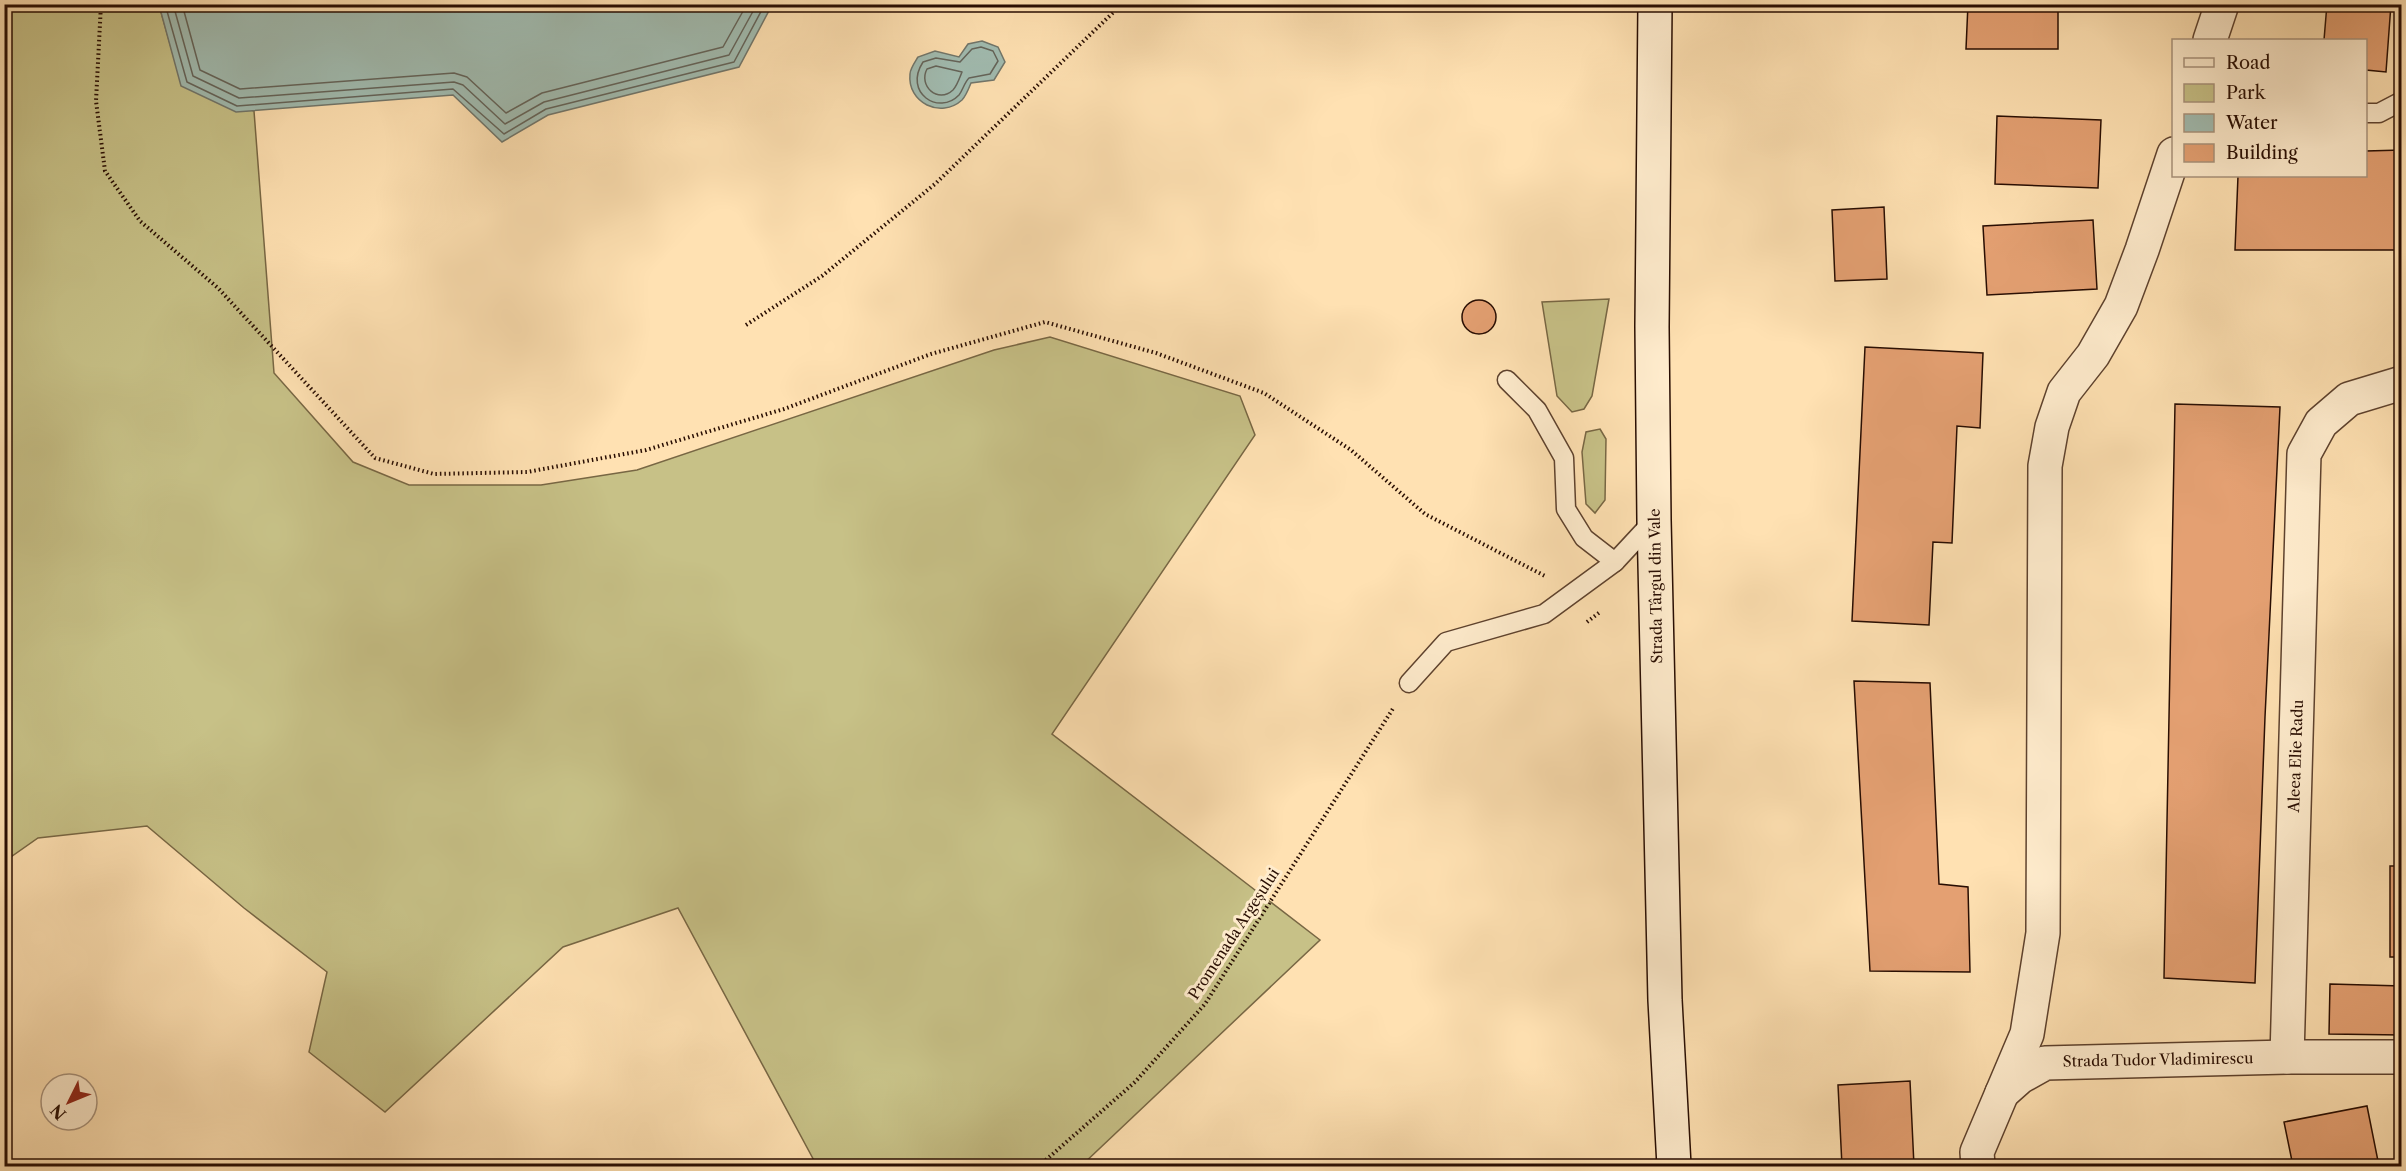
<svg xmlns="http://www.w3.org/2000/svg" width="2406" height="1171" font-family="'Libre Caslon Text',serif">
<style>
.green{fill:#c7c187;stroke:#786744;stroke-width:1.5}
.water{fill:#a1bcb1;stroke:#71766b;stroke-width:1.5}
.lines{fill:none;stroke-linecap:round;stroke-linejoin:round}
.shore{stroke:#64645a;stroke-width:1.5}
.building{fill:#e4a072;stroke:#280d02;stroke-width:1.5}
.lane-casing{stroke:#5e422e;stroke-width:21}
.street-casing{stroke:#5e422e;stroke-width:36}
.secondary-casing{stroke:#280d02;stroke-width:36}
.path{stroke:#280d02;stroke-width:4;stroke-dasharray:1.5 3;stroke-linecap:butt}
.lane{stroke:#ffeccd;stroke-width:18}
.street{stroke:#ffeccd;stroke-width:33}
.secondary{stroke:#ffeccd;stroke-width:33}
.labels{text-anchor:middle;stroke-width:6;stroke-linejoin:round;paint-order:stroke}
.street-label{font-size:15px;fill:#280d02;stroke:#ffeccd}
</style>
<rect width="100%" height="100%" fill="#ffe1b2"/>
<filter id="stains"><feTurbulence type="fractalNoise" baseFrequency=".00333" numOctaves="4"/><feColorMatrix values="0 0 0 0 .2 0 0 0 0 .09 0 0 0 0 .02 0 0 0 .5 -.17"/></filter>
<radialGradient id="worn" r=".72"><stop offset=".6" stop-color="#630" stop-opacity="0"/><stop offset="1" stop-color="#630" stop-opacity=".3"/></radialGradient>
<g class="green">
<polygon points="5,5 159,5 182,86 254,111 274,373 353,462 409,485 541,485 637,470 994,350 1050,337 1240,396 1255,435 1052,734 1320,940 1081,1166 817,1166 678,908 563,947 385,1112 309,1052 327,972 244,908 147,826 38,838 5,861"/>
<polygon points="1609,299 1592,396 1584,409 1572,412 1557,396 1542,302"/>
<polygon points="1600,429 1606,439 1605,500 1595,513 1586,504 1582,452 1586,432"/>
</g>
<g class="water">
<polygon points="159,5 159,4 772,5 739,67 548,115 502,142 453,95 236,112 181,86"/>
<path d="M 982,41 L 998,47 L 1005,62 L 994,80 L 971,83 C 969,88 966,96 962,100 C 941,119 907,103 910,74 C 910,69 915,62 918,57 L 935,51 L 959,57 L 968,44 Z"/>
</g>
<g class="lines">
<g class="shore">
<polyline points="165,4 187,82 237,106 453,89 504,134 546,109 734,62 765,4"/>
<polyline points="173,4 193,76 239,98 454,82 463,85 505,124 544,102 729,55 757,4"/>
<polyline points="182,4 200,70 240,89 454,73 467,77 506,113 542,93 723,47 747,4"/>
<path d="M 981,47 L 993,51 L 998,61 L 990,74 L 969,78 C 964,83 963,90 959,95 C 939,116 903,93 923,62 L 936,58 L 960,62 L 972,49 Z"/>
<path d="M 936,66 L 962,72 C 960,77 957,86 953,90 C 938,104 918,86 927,69 Z"/>
</g>
</g>
<g class="building">
<polygon points="1968,4 2058,4 2058,49 1966,49"/>
<polygon points="2327,4 2391,4 2386,72 2366,70 2366,40 2324,40"/>
<polygon points="1997,116 2101,120 2098,188 1995,184"/>
<polygon points="2402,150 2402,250 2235,250 2238,176 2366,176 2366,151"/>
<polygon points="1884,207 1887,279 1835,281 1832,210"/>
<polygon points="2093,220 2097,289 1987,295 1983,226"/>
<circle cx="1479" cy="317" r="17"/>
<polygon points="1865,347 1983,353 1980,428 1957,426 1952,543 1933,542 1929,625 1852,621"/>
<polygon points="2175,404 2280,407 2265,717 2255,983 2164,978"/>
<polygon points="1854,681 1930,683 1939,884 1968,887 1970,972 1870,971"/>
<rect x="2390" y="866" width="12" height="91"/>
<polygon points="2330,984 2402,986 2402,1035 2329,1034"/>
<polygon points="1910,1081 1914,1166 1842,1166 1838,1085"/>
<polygon points="2367,1106 2379,1166 2293,1166 2284,1122"/>
</g>
<g class="lines">
<defs>
<g id="lane">
<polyline points="2366,113 2379,113 2402,101"/>
<polyline points="1507,380 1537,410 1564,458 1566,509 1584,538 1615,562 1654,520"/>
<polyline points="1409,683 1446,642 1544,614 1615,562"/>
</g>
<g id="street">
<polyline points="2210,40 2222,4"/>
<polyline points="2287,1057 2304,454 2321,423 2349,399 2402,383"/>
<polyline points="2002,1093 2020,1077 2045,1063 2287,1057 2402,1057"/>
<polyline points="1978,1166 1977,1152 2027,1034 2043,933 2045,466 2052,427 2064,392 2093,355 2121,306 2142,250 2174,154"/>
</g>
<polyline id="secondary" points="1655,4 1652,327 1654,520 1665,1000 1674,1166"/>
</defs>
<use href="#lane" class="lane-casing"/>
<use href="#street" class="street-casing"/>
<use href="#secondary" class="secondary-casing"/>
<g class="path">
<polyline points="101,4 96,101 105,171 140,221 218,288 375,458 434,474 527,472 646,450 784,409 931,354 1045,322 1156,353 1264,393 1351,450 1425,514 1545,576"/>
<polyline points="746,325 822,276 935,184 1122,4"/>
<polyline points="1587,622 1600,612"/>
<polyline points="1039,1166 1135,1082 1205,1004 1394,707"/>
</g>
<use href="#lane" class="lane"/>
<use href="#street" class="street"/>
<use href="#secondary" class="secondary"/>
</g>
<g class="labels">
<g class="street-label">
<text transform="translate(1656 586) rotate(-91)" y="5">Strada Târgul din Vale</text>
<text transform="translate(2296 756) rotate(-88)" y="5">Aleea Elie Radu</text>
<text transform="translate(1234 934) rotate(-57)" y="5">Promenada Argeșului</text>
<text transform="translate(2158 1060) rotate(-1)" y="5">Strada Tudor Vladimirescu</text>
</g>
</g>
<rect width="2406" height="1171" fill="none" stroke="#ffe1b2" stroke-width="24"/>
<rect x="6" y="6" width="2394" height="1159" fill="none" stroke="#280d02" stroke-width="3"/>
<rect x="12" y="12" width="2382" height="1147" fill="none" stroke="#280d02" stroke-width="1.5"/>
<rect x="2172" y="39" width="195" height="138" fill="#ffeccd" stroke="#a9937c" stroke-width="1.5"/>
<rect x="2184" y="58" width="30" height="9" fill="#ffeccd" stroke="#a9937c" stroke-width="1.5"/>
<text x="2226" y="69" font-size="18" fill="#280d02">Road</text>
<rect x="2184" y="84" width="30" height="18" fill="#c7c187" stroke="#a9937c" stroke-width="1.5"/>
<text x="2226" y="99" font-size="18" fill="#280d02">Park</text>
<rect x="2184" y="114" width="30" height="18" fill="#a1bcb1" stroke="#a9937c" stroke-width="1.5"/>
<text x="2226" y="129" font-size="18" fill="#280d02">Water</text>
<rect x="2184" y="144" width="30" height="18" fill="#e4a072" stroke="#a9937c" stroke-width="1.5"/>
<text x="2226" y="159" font-size="18" fill="#280d02">Building</text>
<g transform="translate(69 1102) rotate(227)"><circle r="28" fill="#ffeccd" stroke="#a9937c" stroke-width="1.5"/>
<path d="M0-4.5L10 22L0 15L-10 22Z" fill="#8f2418"/>
<text y="-9" font-size="16" font-weight="bold" text-anchor="middle" fill="#280d02">N</text>
</g>
<rect width="100%" height="100%" filter="url(#stains)"/>
<rect width="100%" height="100%" fill="url(#worn)"/>
</svg>
